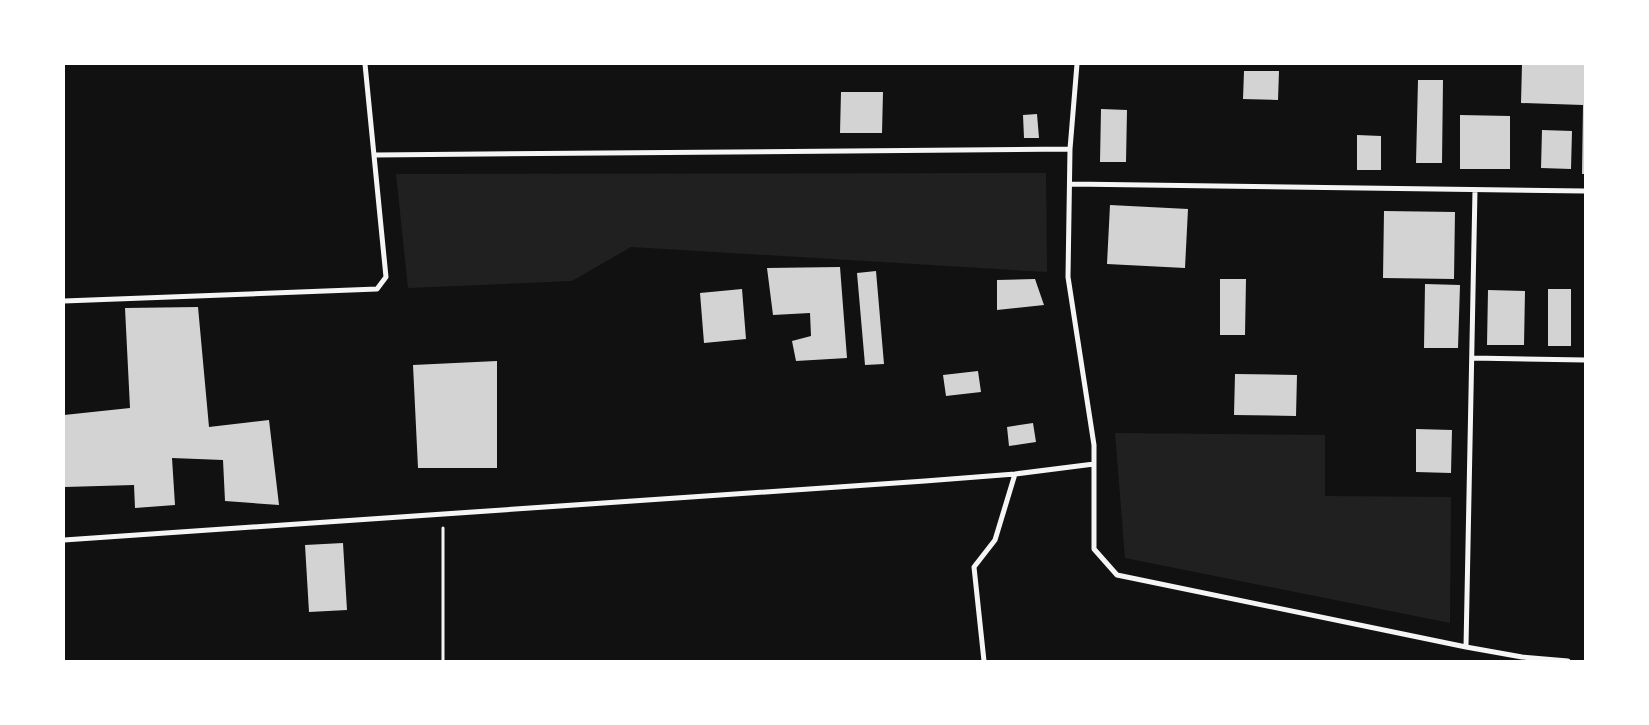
<svg xmlns="http://www.w3.org/2000/svg" width="1649" height="725" viewBox="0 0 1649 725" font-family="Arial,sans-serif">
	<style>
		.green { fill: #202020 }
		.building { fill: #d3d3d3 }
		.lines { fill: none; stroke-linecap: round; stroke-linejoin: round }
		.path { stroke: #f5f5f5; stroke-width: 3 }
		.minor { stroke: #f5f5f5; stroke-width: 5 }
	</style>
	<rect width="100%" height="100%" fill="#111"/>
	<path class="green" d="M1046 173 1047 272 631 247 572 281 408 288 396 174Z
		M1115 433 1325 435V496L1451 497 1450 623 1125 558Z"/>
	<path class="building" d="M1522 64 1585 65V174H1582L1583 105 1521 103Z
		M1244 71H1279L1278 100 1243 99Z
		M1418 80H1443L1442 163H1416Z
		M841 92H883L882 133H840Z
		M1101 109 1127 110 1126 162H1100Z
		M1037 114 1039 138H1024L1023 115Z
		M1460 115 1510 116V169H1460Z
		M1542 130 1572 131 1571 169 1541 168Z
		M1357 135 1381 136V170H1357Z
		M1110 205 1188 209 1185 268 1107 264Z
		M1384 211 1455 212 1454 279 1383 278Z
		M840 267 847 358 796 361 792 341 811 336 810 313 773 315 767 268Z
		M876 271 884 364 865 365 857 273Z
		M1035 279 1044 305 997 310V280Z
		M1220 279H1246L1245 335H1220Z
		M1425 284 1460 285 1458 348H1424Z
		M742 289 746 339 704 343 700 293Z
		M1548 289H1571V346H1548Z
		M1488 290 1525 291 1524 345H1487Z
		M198 307 209 427 269 420 279 505 225 501 223 460 172 458 175 505 135 508 134 485 65 487 64 415 130 408 125 308Z
		M497 361V468H418L413 365Z
		M978 371 981 392 946 396 943 375Z
		M1235 374 1297 375 1296 416 1234 415Z
		M1033 423 1036 442 1009 446 1007 427Z
		M1416 429 1452 430 1451 473 1416 472Z
		M343 543 347 610 309 612 305 545Z"/>
	<g class="lines">
		<path class="path" d="M443 661V528"/>
		<path class="minor" d="M1077 64 1070 149 1068 277 1094 445V549L1117 575 1466 647 1522 657 1568 661
			M375 155 1070 149
			M1071 184 1585 191
			M64 301 377 289 386 277 365 64
			M1472 358 1585 360
			M64 540 925 481 1015 474 1094 464
			M1466 647 1475 190
			M984 661 974 567 995 540 1015 474"/>
	</g>
	<rect width="1649" height="725" fill="none" stroke="#ffffff" stroke-width="130"/>
</svg>
